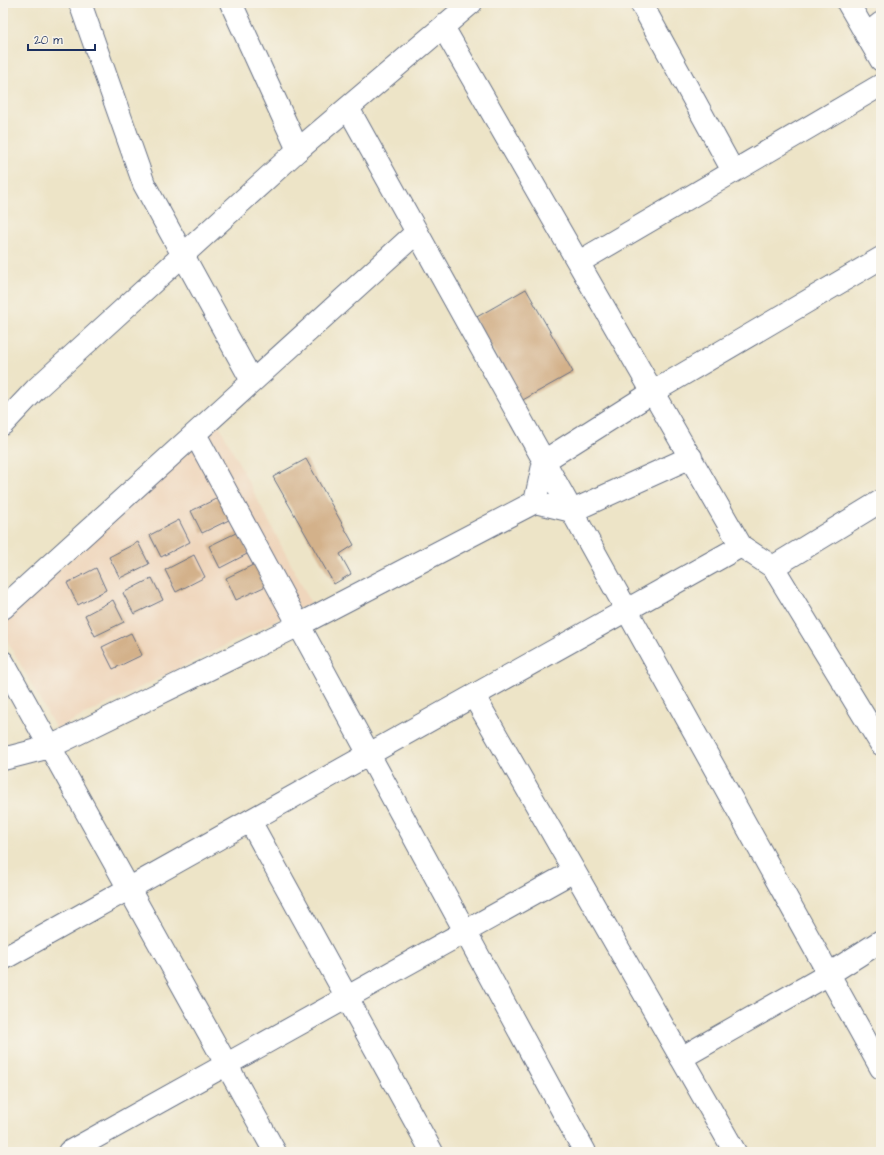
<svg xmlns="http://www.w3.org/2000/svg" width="884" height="1155" viewBox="0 0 884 1155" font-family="'Architects Daughter',sans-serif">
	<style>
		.built { fill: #efd6bc }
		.building { fill: #d3b18a }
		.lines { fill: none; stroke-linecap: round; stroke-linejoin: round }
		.minor-casing { stroke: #646e83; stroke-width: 24 }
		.major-casing { stroke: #646e83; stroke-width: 24 }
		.minor { stroke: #fff; stroke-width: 22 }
		.major { stroke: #fff; stroke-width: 22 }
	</style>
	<rect width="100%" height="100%" fill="#f7f3e8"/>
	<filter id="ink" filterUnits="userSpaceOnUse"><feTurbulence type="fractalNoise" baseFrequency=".025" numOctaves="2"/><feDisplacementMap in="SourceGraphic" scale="8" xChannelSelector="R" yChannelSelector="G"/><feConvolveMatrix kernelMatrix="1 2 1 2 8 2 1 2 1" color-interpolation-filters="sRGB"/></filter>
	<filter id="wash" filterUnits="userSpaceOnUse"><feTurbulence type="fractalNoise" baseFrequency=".012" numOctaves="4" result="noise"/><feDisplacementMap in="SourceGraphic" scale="16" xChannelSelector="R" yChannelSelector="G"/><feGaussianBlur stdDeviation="0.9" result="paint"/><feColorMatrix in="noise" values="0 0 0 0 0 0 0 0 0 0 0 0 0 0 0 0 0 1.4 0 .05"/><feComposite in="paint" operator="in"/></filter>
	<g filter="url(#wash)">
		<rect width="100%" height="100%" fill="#ede4c7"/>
		<path class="built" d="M219 425 311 603 56 729 3 633V621Z"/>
		<g id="blocks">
			<path class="building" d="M526 289 573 372 521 401 475 318Z
				M306 459 354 545 340 554 351 574 334 584 273 477Z
				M220 497 231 519 202 533 191 511Z
				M179 520 190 542 161 557 150 535Z
				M238 532 249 553 220 568 209 546Z
				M138 542 149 564 120 578 109 557Z
				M194 555 205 577 176 592 165 570Z
				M255 564 266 586 236 600 226 578Z
				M96 568 106 590 78 605 67 583Z
				M152 578 163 600 134 614 123 593Z
				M113 600 124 622 95 636 85 615Z
				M131 633 142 655 113 669 102 647Z"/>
		</g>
	</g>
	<g filter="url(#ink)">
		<use href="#blocks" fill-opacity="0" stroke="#646e83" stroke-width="1"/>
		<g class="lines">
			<g class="minor-casing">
				<path id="minor" d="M80 3 144 184 252 381
					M231 3 298 150
					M641 3 733 171
					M848 3 881 60
					M443 27 741 546 773 567 881 744
					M866 35 881 23
					M348 108 881 1068
					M579 262 881 85
					M195 434 585 1152
					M535 502 572 511 691 457
					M773 567 881 501
					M3 608 417 232
					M3 662 275 1152
					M474 696 735 1152
					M3 759 50 747 299 625 535 502 544 461 653 392 881 258
					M250 821 432 1152
					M3 959 741 546
					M681 1058 829 974 881 941
					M69 1152 574 871"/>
			</g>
			<g class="major-casing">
				<path id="major" d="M3 424 36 389 298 150 471 3"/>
			</g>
			<use href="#minor" class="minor"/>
			<use href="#major" class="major"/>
		</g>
	</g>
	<rect width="884" height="1155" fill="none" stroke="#f7f3e8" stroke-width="16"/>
	<path d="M28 44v6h67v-6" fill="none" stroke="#1b2f5e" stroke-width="2"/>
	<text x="34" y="44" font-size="12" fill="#1b2f5e" stroke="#f7f3e8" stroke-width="3" paint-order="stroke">20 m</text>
</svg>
